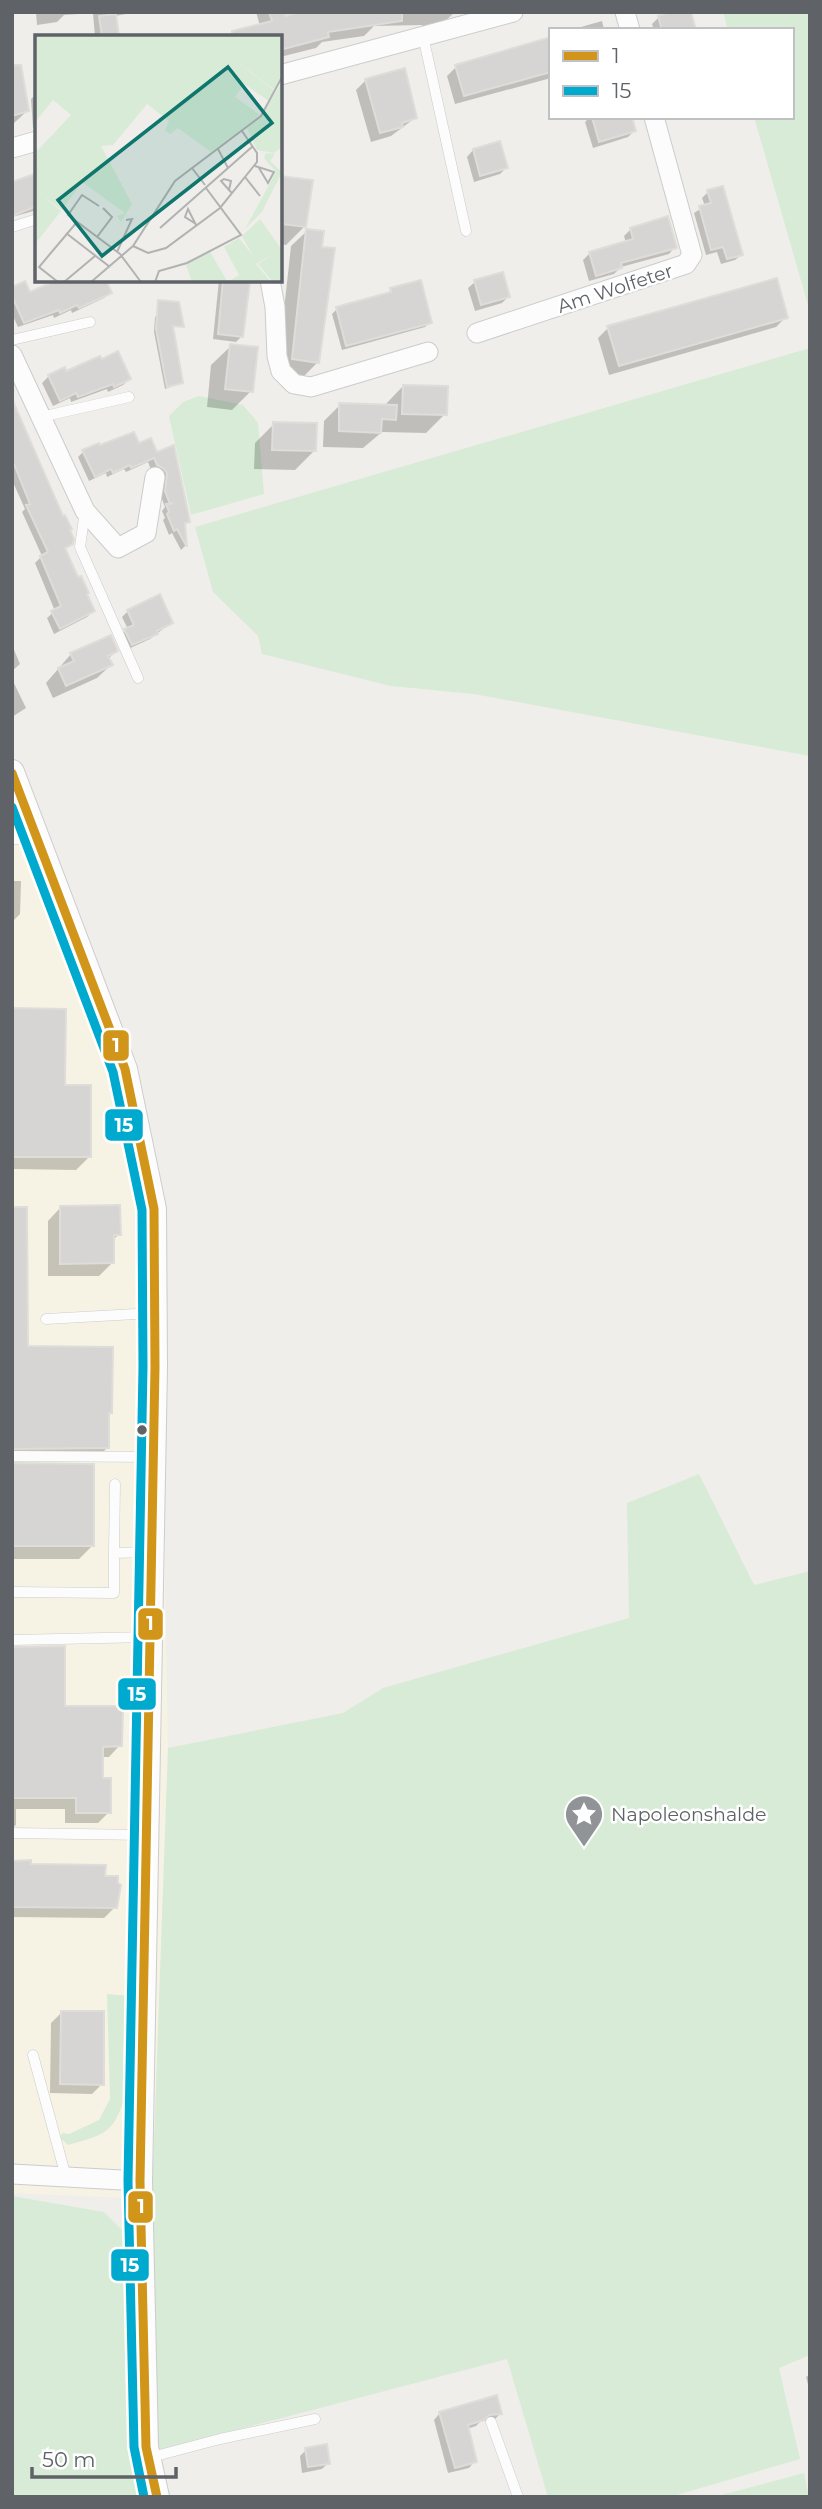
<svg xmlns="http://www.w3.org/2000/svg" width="822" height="2509" viewBox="0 0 822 2509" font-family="Montserrat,sans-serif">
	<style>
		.commercial { fill: #f7f3e4 }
		.green { fill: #d8ebd6 }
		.shadow { fill: #0003 }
		.building { fill: #d6d5d3; stroke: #deddd9; stroke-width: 2 }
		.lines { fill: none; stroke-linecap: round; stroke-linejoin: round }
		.service-casing { stroke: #cbcccc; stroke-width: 11 }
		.minor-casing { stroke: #cbcccc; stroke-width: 21 }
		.tertiary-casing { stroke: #cbcccc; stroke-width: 26 }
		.service { stroke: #fdfcfc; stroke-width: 10 }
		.minor { stroke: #fdfcfc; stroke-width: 19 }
		.tertiary { stroke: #fdfcfc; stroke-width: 24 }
		.bus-1-casing { stroke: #fff; stroke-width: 14 }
		.bus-2-casing { stroke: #fff; stroke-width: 14 }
		.bus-1 { stroke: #d1951a; stroke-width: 9 }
		.bus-2 { stroke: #00a9ce; stroke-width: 9 }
		.bus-dot { fill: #5f6368; stroke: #fff; stroke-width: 2.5 }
		.labels { text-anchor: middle; stroke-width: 5; stroke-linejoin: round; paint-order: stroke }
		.street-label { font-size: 19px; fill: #5f6368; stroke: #fff }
		.poi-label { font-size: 19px; fill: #5f6368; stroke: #fff; text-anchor: start }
		.inset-road { fill: none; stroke: #b1b2b2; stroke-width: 2 }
		.view { fill: #0f766e; fill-opacity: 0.15; stroke: #0f766e; stroke-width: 3.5 }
		.inset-edge { fill: none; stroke: #5f6368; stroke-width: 3.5 }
		.line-badge { stroke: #fff; stroke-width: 2.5 }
		.badge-label { font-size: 19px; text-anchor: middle; font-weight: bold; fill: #fff }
	</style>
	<rect width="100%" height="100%" fill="#efeeea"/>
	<path class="commercial" d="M12 800 137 1061 165 1197V1593L168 1748 152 2199 12 2193Z"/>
	<path class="green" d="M723 12H810V312L754 117H792V30H728Z
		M810 348V756L474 694 391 686 262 654 258 636 213 592 195 527Z
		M199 396 243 405 258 423 264 494 191 515 169 416 183 402Z
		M699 1474 754 1585 810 1571V2355L779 2368 800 2459 670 2497H548L507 2359 156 2451 152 2199 168 1748 343 1713 383 1688 629 1618 627 1503Z
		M107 1994 130 1996 124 2099C113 2135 102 2135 68 2145L60 2138 62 2133 69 2134 99 2120 110 2099Z
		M12 2196 104 2212 121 2229 128 2243 140 2474 148 2497H12Z
		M804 2473 809 2497H714Z"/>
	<path class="shadow" d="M36 12H137L115 16 117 37H95L93 13 64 15 57 22 37 25Z
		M256 12H283L284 18 307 12H455L443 23 422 28V25L374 26 364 36 322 42 316 48 280 57V37L260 26Z
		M659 17 694 30H654L652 24Z
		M602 21 604 30H578L581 27Z
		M551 40V78L455 104 447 76 456 67Z
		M366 80 415 118 391 136 371 142 356 90Z
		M12 86 27 111 12 125Z
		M37 93V128H33L31 99Z
		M280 116 283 117 280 139Z
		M590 117H630L634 131 628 137 593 148 585 122Z
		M473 150 506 168 500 174 474 182 467 157Z
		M37 175V210L12 217V181Z
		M280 187 305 226 286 245 280 244Z
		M708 192 741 255 735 260 721 264 717 252 706 255 694 213 705 206 702 198Z
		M631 229 675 247 669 254 621 267 614 274 589 281 583 260 590 253 626 243 624 236Z
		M307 231 318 362 302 378 277 374 291 246Z
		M69 280H105L110 292 104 298 72 313 71 310 54 318 53 315 18 327 12 314V289L29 294Z
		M219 280H244L241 337 236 342 213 339Z
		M475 282 508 297 502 303 475 311 468 288Z
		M391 290 430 322 425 327 342 350 332 314 337 309 385 296Z
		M158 314 181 383 165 389 154 332 155 317Z
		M786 317 776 327 609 375 598 338 608 328Z
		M231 346 251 391 232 410 207 407 211 365Z
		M65 373 129 379 123 385 108 392 107 389 71 402 70 398 53 406 42 383 49 376Z
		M403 386 445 414 426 433 382 432 363 448 323 447 324 421 340 405 384 406Z
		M12 412 71 543 64 550 93 611 87 617 54 634 47 618 55 611 35 563 42 556 22 512 25 509 12 480Z
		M274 424 314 451 295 470 254 469 255 443Z
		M138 445 156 454 173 448 188 521 184 526 185 546 181 550 172 533 169 535 163 520 165 518 162 511 165 507 148 462 126 472 124 469 107 477 106 473 89 481 78 457 83 452Z
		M128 611 171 623 150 639 126 650 119 636 128 629 122 617Z
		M12 645 20 664 12 671Z
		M116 651 108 659 111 665 97 678 53 698 46 683 71 654Z
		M12 679 26 708 12 717Z
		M12 881H21L20 914 12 922Z
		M12 1010 63 1086 89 1157 76 1170 12 1169Z
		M61 1207 119 1234 112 1241V1263L99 1276H48V1221Z
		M12 1209 26 1348 111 1412 108 1415 107 1448 94 1461H12Z
		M12 1465 92 1546 79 1559H12Z
		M12 1649 63 1708 120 1745 109 1757H101V1780L109 1812 98 1823H65V1809H16V1825L12 1828Z
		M12 1862 104 1877 115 1907 104 1918 12 1917Z
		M61 2013 102 2084 92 2094 50 2093 51 2023Z
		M810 2374V2392L806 2377Z
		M440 2413 500 2414 494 2420 481 2421 476 2426 467 2429 475 2461 469 2468 448 2473 434 2420Z
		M306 2450 328 2463 322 2469 302 2473 300 2456Z"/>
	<path class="building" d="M269 12H285V16L300 12H402V21L328 32 329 37 280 50V37H232V31L272 21Z
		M670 12H691L696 30H662L658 16Z
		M116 14 119 37H102L99 16Z
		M551 37V72L464 96 455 65Z
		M12 65H21L29 111 12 116Z
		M405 68 417 118 402 123 403 127 380 133 365 79Z
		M592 117H632L636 131 599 142Z
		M500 141 508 168 480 176 473 149Z
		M37 173V206L12 216V182Z
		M280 176 313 180 306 227 281 224 283 211 280 210Z
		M723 186 743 255 727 259 723 247 711 250 699 206 711 203 707 190Z
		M668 216 677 248 621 263 622 268 596 276 589 252 633 239 630 228Z
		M306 229 324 231 322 247 335 248 319 363 292 359Z
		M503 272 510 297 481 305 474 280Z
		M777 278 788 318 619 366 607 326Z
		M57 280H106L112 293 79 308 77 305 60 313 59 310 24 323 12 296V287L25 281 30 292Z
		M223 280 250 282 243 337 218 334Z
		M421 280 432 323 346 346 336 307 391 292 390 288Z
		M158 300 179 302 184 327 173 326 183 383 167 387 156 329Z
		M230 344 258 347 253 392 225 389Z
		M118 351 131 379 114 387 113 384 78 397 76 393 60 401 48 375 65 367 66 371 100 356 102 359Z
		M403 385 448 386 447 415 402 414Z
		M12 399 63 516 65 515 72 529 70 530 74 539 73 544 65 548 78 577 81 576 89 593 87 594 95 611 60 629 51 611 61 606 40 556 48 552 26 505 30 504 12 459Z
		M339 403 397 405 396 420 382 419 381 433 339 431Z
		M273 422 317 423 316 451 272 450Z
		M134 432 139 443 151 438 157 452 174 445 190 522 185 523 187 547 177 529 174 531 167 514 169 512 166 504 173 503 170 504 165 491 167 473 163 468 157 465 154 458 131 468 130 465 113 473 111 469 95 477 82 450 99 443 100 445Z
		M160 594 173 623 157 631 158 634 132 645 124 629 134 625 127 610Z
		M111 635 118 651 108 656 113 665 66 686 58 668 74 661 70 653Z
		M12 1008 66 1009 65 1085H91V1157H12Z
		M120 1205 121 1235H114V1263L60 1264V1206Z
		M12 1207H27L28 1346 113 1347 112 1413H109V1448L12 1449Z
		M12 1463 94 1464V1546H12Z
		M65 1646V1706H123L122 1746 103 1747V1778H111V1813H76V1798H12V1647Z
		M31 1860V1864L106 1865 105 1876H118V1883L121 1885 117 1908 12 1907V1861Z
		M61 2011H104V2085L60 2084Z
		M497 2395 502 2414 489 2415 484 2420 468 2425 477 2462 455 2468 439 2412Z
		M327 2444 330 2464 308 2467 305 2448Z"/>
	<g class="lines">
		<g class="service-casing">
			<path id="service" d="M423 36 466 231
				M12 227 37 219
				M12 340 90 322
				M41 417 129 397
				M85 511 80 547 138 678
				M12 839H38
				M46 1319 154 1313
				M12 1456 152 1457
				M114 1553 115 1484
				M12 1592 114 1593V1553L150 1552
				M12 1640 149 1637
				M12 1833 145 1835
				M33 2055 66 2177
				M491 2422 518 2497
				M148 2458 220 2439 315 2419"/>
		</g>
		<g class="minor-casing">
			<path id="minor" d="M625 12 630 30
				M280 75 513 12
				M12 148 37 141
				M270 280 275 307 277 356 281 371 294 384 311 387 428 352
				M477 333 686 264 692 255 654 117
				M12 355 85 511 118 548 146 533 155 477
				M12 2174 140 2181"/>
		</g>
		<g class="tertiary-casing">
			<path id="tertiary" d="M12 772 125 1069 154 1209 155 1367 140 2181 146 2447 157 2497"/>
		</g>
		<use href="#service" class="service"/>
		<use href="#minor" class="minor"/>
		<use href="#tertiary" class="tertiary"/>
		<g class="bus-1-casing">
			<path id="bus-1" d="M12 773 125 1069 154 1209 155 1367 140 2181 146 2447 157 2497"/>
		</g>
		<g class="bus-2-casing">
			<path id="bus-2" d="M12 807 113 1072 142 1210 143 1367 128 2181 134 2447 144 2497"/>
		</g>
		<use href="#bus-1" class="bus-1"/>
		<use href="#bus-2" class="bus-2"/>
	</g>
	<defs>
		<g id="sight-pin" transform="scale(2.0125)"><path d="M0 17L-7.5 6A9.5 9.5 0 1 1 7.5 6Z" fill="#919496" stroke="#fff"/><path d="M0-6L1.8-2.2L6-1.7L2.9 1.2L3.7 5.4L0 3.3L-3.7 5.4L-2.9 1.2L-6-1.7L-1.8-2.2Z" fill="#fff"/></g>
	</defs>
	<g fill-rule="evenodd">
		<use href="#sight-pin" x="584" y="1814"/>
	</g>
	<circle class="bus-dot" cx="142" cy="1430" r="6"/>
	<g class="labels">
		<g class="street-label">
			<text transform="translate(615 288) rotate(-18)" y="7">Am Wolfeter</text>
		</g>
		<g class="poi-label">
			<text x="611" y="1821">Napoleonshalde</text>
		</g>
	</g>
	<g transform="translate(35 35)">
		<rect width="247" height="247" fill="#efeeea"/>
		<path d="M0 0H247V39L240 55 201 26 240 56 234 66 209 49 200 62 225 80 176 117 143 93 135 99 130 95 134 86 112 69 78 110 66 111 97 169 86 187 82 181 90 178 47 147 27 175 8 161 26 176 0 209V113L3 115 36 80 18 65 0 87ZM247 47V112L239 118 222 115 212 93 227 80ZM231 118 240 119 235 126 247 137 227 177 210 194 241 137 229 123ZM225 184 247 215V247H238L223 229 241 218 221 229 236 247H193L204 240 189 212 204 203 218 221 207 201ZM174 215 192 246 191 247H157L151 230Z" fill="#d8ebd6"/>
		<path class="inset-road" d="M183 114 193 133M220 131 239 137 233 148 224 133M157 133 170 150M210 142 225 161M194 155 196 146 189 144 186 146 194 155 197 158M64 171 47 160 33 180 85 219 106 247M161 189 150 182 153 174 161 190M125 193 218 111M31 198 75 232M62 202 77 182 68 173M98 211 113 218 131 213 185 173 222 127V118L207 96M82 217 97 184 91 185M23 247 4 232 42 187M29 247 60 221M56 247 98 211 140 146 226 81 247 42M120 247 124 236 152 228 206 200 171 153"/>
		<path class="view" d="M193 32 237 88 67 221 23 165Z"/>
		<rect width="247" height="247" class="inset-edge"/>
	</g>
	<g class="line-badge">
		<rect x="102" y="1029" width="28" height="33" rx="7" fill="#d1951a"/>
		<rect x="104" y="1108" width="40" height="34" rx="7" fill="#00a9ce"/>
		<rect x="137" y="1607" width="27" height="34" rx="7" fill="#d1951a"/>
		<rect x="117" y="1677" width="40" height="34" rx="7" fill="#00a9ce"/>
		<rect x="127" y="2190" width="27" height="34" rx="7" fill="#d1951a"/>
		<rect x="110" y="2248" width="40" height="34" rx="7" fill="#00a9ce"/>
	</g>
	<g class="badge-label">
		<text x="116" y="1052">1</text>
		<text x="124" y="1132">15</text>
		<text x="150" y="1630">1</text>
		<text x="137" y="1701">15</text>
		<text x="141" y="2213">1</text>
		<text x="130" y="2272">15</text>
	</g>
	<rect width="822" height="2509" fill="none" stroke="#5f6368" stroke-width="28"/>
	<rect x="549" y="28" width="245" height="91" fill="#ffffff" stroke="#bfc1c3" stroke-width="2"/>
	<rect x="563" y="51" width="35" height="10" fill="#d1951a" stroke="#bfc1c3" stroke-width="2"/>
	<text x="612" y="63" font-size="21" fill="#5f6368">1</text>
	<rect x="563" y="86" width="35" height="10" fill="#00a9ce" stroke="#bfc1c3" stroke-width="2"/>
	<text x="612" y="98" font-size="21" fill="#5f6368">15</text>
	<path d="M32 2467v10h144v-10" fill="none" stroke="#5f6368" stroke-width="3.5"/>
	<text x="42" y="2467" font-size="21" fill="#5f6368" stroke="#ffffff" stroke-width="5" paint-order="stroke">50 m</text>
</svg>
